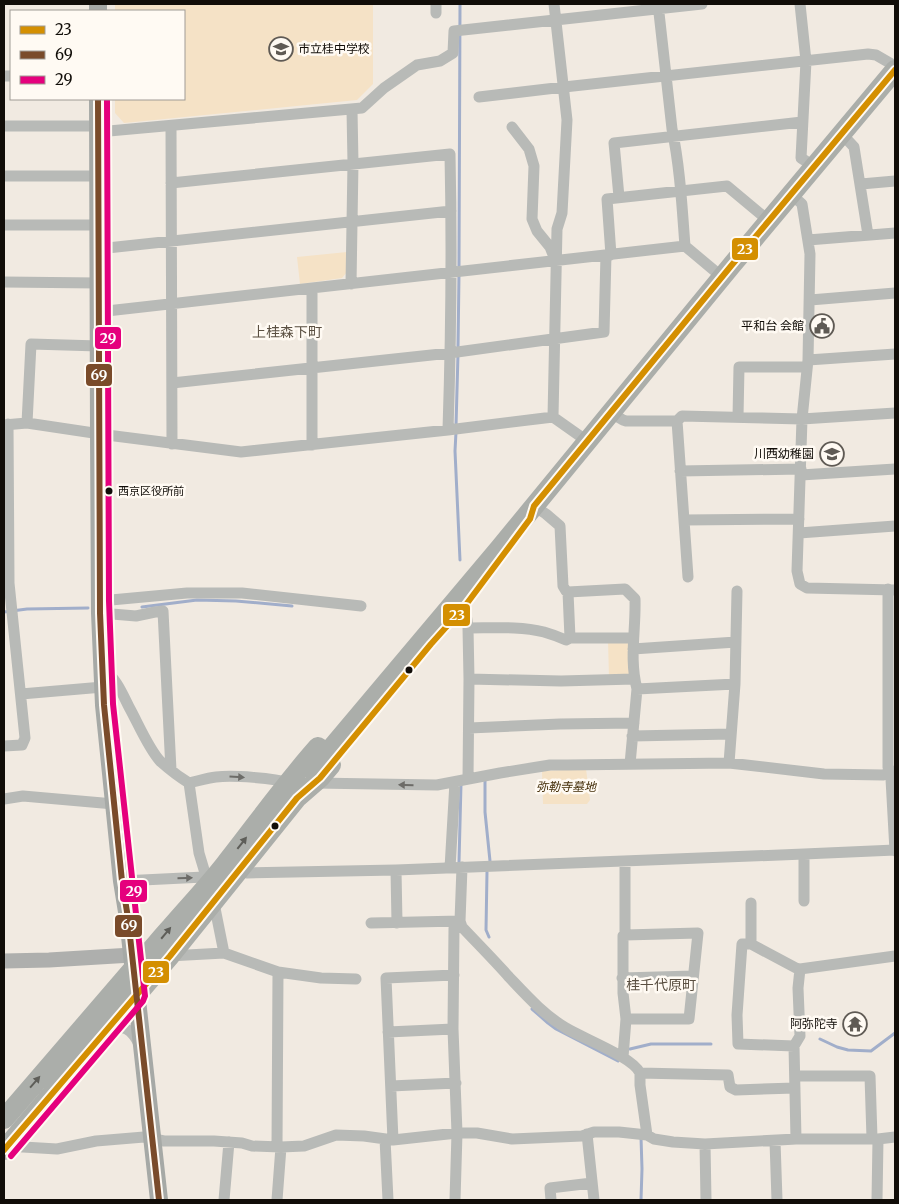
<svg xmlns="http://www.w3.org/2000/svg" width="899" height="1204" viewBox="0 0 899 1204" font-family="Merriweather,'Noto Sans JP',serif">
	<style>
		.green { fill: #f5e2c6 }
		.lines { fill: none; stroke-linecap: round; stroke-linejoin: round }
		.stream { stroke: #a1aeca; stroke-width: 3 }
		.street { stroke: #b8bab7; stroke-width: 11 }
		.secondary { stroke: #aeafad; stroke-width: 15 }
		.primary { stroke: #a6a9a6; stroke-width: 18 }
		.highway { stroke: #abaeaa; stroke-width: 20 }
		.bus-1-casing { stroke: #fffaf3; stroke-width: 10 }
		.bus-2-casing { stroke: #fffaf3; stroke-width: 10 }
		.bus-3-casing { stroke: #fffaf3; stroke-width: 10 }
		.bus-1 { stroke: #d48f01; stroke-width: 6 }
		.bus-2 { stroke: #7a4b2a; stroke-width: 6 }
		.bus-3 { stroke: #e5007d; stroke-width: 6 }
		.oneway { fill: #6d6c68 }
		.oneway2 { fill: #5e5e59 }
		.bus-dot { fill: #110d08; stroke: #fffaf3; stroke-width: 2 }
		.labels { text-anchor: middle; stroke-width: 5; stroke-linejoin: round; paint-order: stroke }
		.bus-label { font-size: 11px; fill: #110d08; stroke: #fffaf3; text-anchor: start }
		.poi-label { font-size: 12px; fill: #110d08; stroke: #fffaf3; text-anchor: end }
		.park-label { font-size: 12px; font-style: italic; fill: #442e09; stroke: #fffaf3 }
		.neighbourhood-label { font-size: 14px; fill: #5a4f41; stroke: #fffaf3 }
		.line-badge { stroke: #fffaf3; stroke-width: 2 }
		.badge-label { font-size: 14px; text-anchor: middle; font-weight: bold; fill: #fff }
	</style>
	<rect width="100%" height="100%" fill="#f1eae1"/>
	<path class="green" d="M115 4H373V84L357 100 124 123 115 113V99H184V11H115Z
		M347 252V272L342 278 300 284 297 257Z
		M608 641H626L629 644 631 673 628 676 609 677Z
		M586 769 590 800 587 804H543L542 771Z"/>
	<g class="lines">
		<path class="stream" d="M459 268 460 4
			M458 348 459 274
			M456 426 458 354
			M456 432 455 451 460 560
			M142 607 197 600 236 601 292 606
			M4 612 27 609 88 608
			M485 779V812L490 861
			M459 862 461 784
			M487 872 486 930 489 937
			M532 1009 548 1023 556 1029 618 1061
			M820 1039 837 1047 848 1050 871 1051 895 1033
			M630 1049 651 1044H711
			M641 1200 642 1169 641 1137"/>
		<path class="street" d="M436 4V13
			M658 4 672 129C680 167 682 207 685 246
			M800 4 806 61 801 158 815 167
			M4 76H11
			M479 97 564 87 868 54 876 55 895 66
			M4 126H98
			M171 126 172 444
			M512 127 529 149 534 166 532 219 537 231 550 247 554 257
			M98 132 362 108 384 88 417 65 440 61 453 53 454 31 702 4
			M841 133 854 147 868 235
			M4 176H98
			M171 183 450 154C452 246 451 338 448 430
			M861 184 895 181
			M792 195 802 204 810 254 808 360 802 419 797 571 800 584 807 588 895 590
			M619 197 614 143 802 122
			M4 225H98
			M808 240 895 233
			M98 249 451 211
			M611 255 607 199 727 186 769 221
			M4 282 98 283
			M351 284 353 163 352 110
			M810 300 895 293
			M98 312 685 246 722 277
			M808 360 895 354
			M172 383 450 353 604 332 606 255
			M611 413 623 420 626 421H677L682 416 802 419 895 413
			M553 417 557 229 562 213 567 120 554 4
			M738 417 739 367H807
			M677 421 688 577
			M27 423 31 344 99 346
			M4 425 27 423 107 435 241 452 448 430 553 417 587 441
			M312 445V288
			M680 471 801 469
			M801 475 895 469
			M534 506 546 514 560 526 563 586 566 591 568 592
			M684 520 799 519
			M799 533 895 526
			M888 589V767L891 779 895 851
			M100 601 187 593H242L361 606
			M465 606 468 628 469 679 468 779
			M100 613 136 616 155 612 163 611 171 770
			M468 628C493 628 520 626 544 632 551 634 559 637 566 640L570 638H633
			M570 638 568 592 625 589 635 599C636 630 629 659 637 689L630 764
			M633 649 736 642
			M103 669C116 678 122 693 129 707 138 723 149 750 161 762 170 770 179 777 189 783 198 781 207 778 216 777 233 775 274 778 290 783
			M469 679 561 681 634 679
			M637 689 735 684
			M21 694 103 687
			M469 728 560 724 634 723
			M632 736 731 734
			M4 746 22 745 25 738 9 583 8 424
			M729 763 735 684 737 591
			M189 783 199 853 205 873 211 881
			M315 783 437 785 500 773 550 765H567L729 763 824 774 883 775 895 771
			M4 799 23 796 114 804
			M804 854V901
			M462 867 460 921 462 927C478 944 494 960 509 977 527 996 544 1015 566 1028 582 1038 633 1057 640 1073L728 1075 730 1087 736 1090 795 1088
			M450 868 455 782
			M235 870 247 873 396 870 804 854 895 850
			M396 870 397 923
			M122 881 204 877 211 881
			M214 903 224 953
			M371 923 460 921
			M625 935 698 933 689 1019H626
			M751 944V903
			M169 956 224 953 278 972 321 978 356 979
			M622 978 693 976
			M108 1028C124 1024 132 1030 139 1044
			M388 1032 453 1029
			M794 1046 738 1044 737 1015 742 944H751L796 968 800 969 895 956
			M623 1057 626 1019 623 993V936L625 935V861
			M640 1073V1085L647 1135
			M795 1076H870L872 1138
			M391 1086 456 1083
			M587 1134 594 1200
			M385 1139 388 1200
			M796 1139 794 1046 800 1036 798 988 800 969
			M393 1140 386 978 454 975
			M775 1141 777 1200
			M9 1144 23 1147 57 1149 96 1141 144 1137 164 1141H214L242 1143 252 1146 281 1147 304 1146 336 1135 364 1136 393 1140 457 1133H477L512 1139 582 1136 594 1132H619L647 1135 654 1139 673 1142 705 1144 796 1139H878L895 1137
			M705 1144 706 1200
			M277 1147 278 972
			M224 1200 229 1142
			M277 1200 281 1147
			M455 1200 457 1133 453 1029 454 928 460 921
			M551 1200 550 1188 592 1183
			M877 1200 878 1139"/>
		<path class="secondary" d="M4 961 49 960 132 955"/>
		<path class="primary" d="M98 4V11
			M98 99 99 434 100 613 104 705 122 881 128 918 159 1200"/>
		<path class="highway" d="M313 770 499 549 731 266 895 70
			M4 1119 133 969C147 956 158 941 171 927 189 906 209 885 226 863 256 825 285 784 318 747
			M4 1150 170 956 297 798 320 778 331 765"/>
		<g class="bus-1-casing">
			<path id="bus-1" d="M4 1150 170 956 297 798 320 778 431 644 465 606 530 519 534 506 731 266 895 70"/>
		</g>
		<g class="bus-2-casing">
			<path id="bus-2" d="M98 99 100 613 104 705 122 881 128 918 159 1200"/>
		</g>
		<g class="bus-3-casing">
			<path id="bus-3" d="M11 1156 143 1001 145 996 113 704 109 601 107 99"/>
		</g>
		<use href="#bus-1" class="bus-1"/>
		<use href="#bus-2" class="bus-2"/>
		<use href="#bus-3" class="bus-3"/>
	</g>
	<defs><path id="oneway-solid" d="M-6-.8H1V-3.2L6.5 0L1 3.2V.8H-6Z" transform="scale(1.25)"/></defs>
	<g class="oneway">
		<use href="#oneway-solid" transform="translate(237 777) rotate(3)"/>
		<use href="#oneway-solid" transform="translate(406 785) rotate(-179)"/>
		<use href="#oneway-solid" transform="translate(185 878) rotate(-2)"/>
	</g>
	<g class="oneway2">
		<use href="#oneway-solid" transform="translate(242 843) rotate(-52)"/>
		<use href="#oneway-solid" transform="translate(166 933) rotate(-50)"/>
		<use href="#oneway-solid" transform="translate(35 1082) rotate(-49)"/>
	</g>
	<defs>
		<g id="school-ring" transform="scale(1.25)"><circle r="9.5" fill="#fffaf3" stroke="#5f5a54" stroke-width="1.5"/><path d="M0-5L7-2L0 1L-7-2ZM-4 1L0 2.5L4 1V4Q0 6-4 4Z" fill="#5f5a54"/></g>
		<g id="civic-ring" transform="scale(1.25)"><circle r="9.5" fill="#fffaf3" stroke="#5f5a54" stroke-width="1.5"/><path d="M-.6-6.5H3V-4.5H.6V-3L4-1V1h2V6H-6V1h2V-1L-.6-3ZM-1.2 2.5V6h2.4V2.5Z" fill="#5f5a54"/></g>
		<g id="temple-ring" transform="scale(1.25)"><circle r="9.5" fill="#fffaf3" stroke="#5f5a54" stroke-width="1.5"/><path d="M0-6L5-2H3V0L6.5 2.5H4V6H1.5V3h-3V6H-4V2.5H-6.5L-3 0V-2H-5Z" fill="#5f5a54"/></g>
	</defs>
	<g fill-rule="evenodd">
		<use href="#school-ring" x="281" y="49"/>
		<use href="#civic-ring" x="822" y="326"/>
		<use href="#school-ring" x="832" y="454"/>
		<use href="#temple-ring" x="855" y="1024"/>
	</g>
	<g class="bus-dot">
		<circle cx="109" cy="491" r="4.5"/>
		<circle cx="409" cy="670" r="4.5"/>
		<circle cx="275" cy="826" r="4.5"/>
	</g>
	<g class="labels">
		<g class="bus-label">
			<text x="118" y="495">西京区役所前</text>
		</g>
		<g class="poi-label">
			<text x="298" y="53" text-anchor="start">市立桂中学校</text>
			<text x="804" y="330">平和台 会館</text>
			<text x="814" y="458">川西幼稚園</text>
			<text x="838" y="1028">阿弥陀寺</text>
		</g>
		<g class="park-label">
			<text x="566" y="791">弥勒寺墓地</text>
		</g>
		<g class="neighbourhood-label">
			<text x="287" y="337">上桂森下町</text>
			<text x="661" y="990">桂千代原町</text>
		</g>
	</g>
	<g class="line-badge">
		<rect x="731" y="237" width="28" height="24" rx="5" fill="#d48f01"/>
		<rect x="94" y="326" width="28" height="24" rx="5" fill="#e5007d"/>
		<rect x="85" y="363" width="28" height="24" rx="5" fill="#7a4b2a"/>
		<rect x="442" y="603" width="29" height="24" rx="5" fill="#d48f01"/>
		<rect x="119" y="879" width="29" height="24" rx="5" fill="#e5007d"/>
		<rect x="114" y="914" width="29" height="24" rx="5" fill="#7a4b2a"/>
		<rect x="142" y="960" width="28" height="24" rx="5" fill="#d48f01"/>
	</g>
	<g class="badge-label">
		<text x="745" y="254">23</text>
		<text x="108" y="343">29</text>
		<text x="99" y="380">69</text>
		<text x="457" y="620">23</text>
		<text x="134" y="896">29</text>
		<text x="129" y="930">69</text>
		<text x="156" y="977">23</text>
	</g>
	<rect width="899" height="1204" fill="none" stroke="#110d08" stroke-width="10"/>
	<rect x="10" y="10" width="175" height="90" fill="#fffaf3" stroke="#a09b95"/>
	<rect x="20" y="26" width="25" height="8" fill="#d48f01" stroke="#a09b95"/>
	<text x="55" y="35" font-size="15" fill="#110d08">23</text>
	<rect x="20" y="51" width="25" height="8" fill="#7a4b2a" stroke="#a09b95"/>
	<text x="55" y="60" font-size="15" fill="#110d08">69</text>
	<rect x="20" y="76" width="25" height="8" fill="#e5007d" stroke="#a09b95"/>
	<text x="55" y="85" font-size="15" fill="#110d08">29</text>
</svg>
